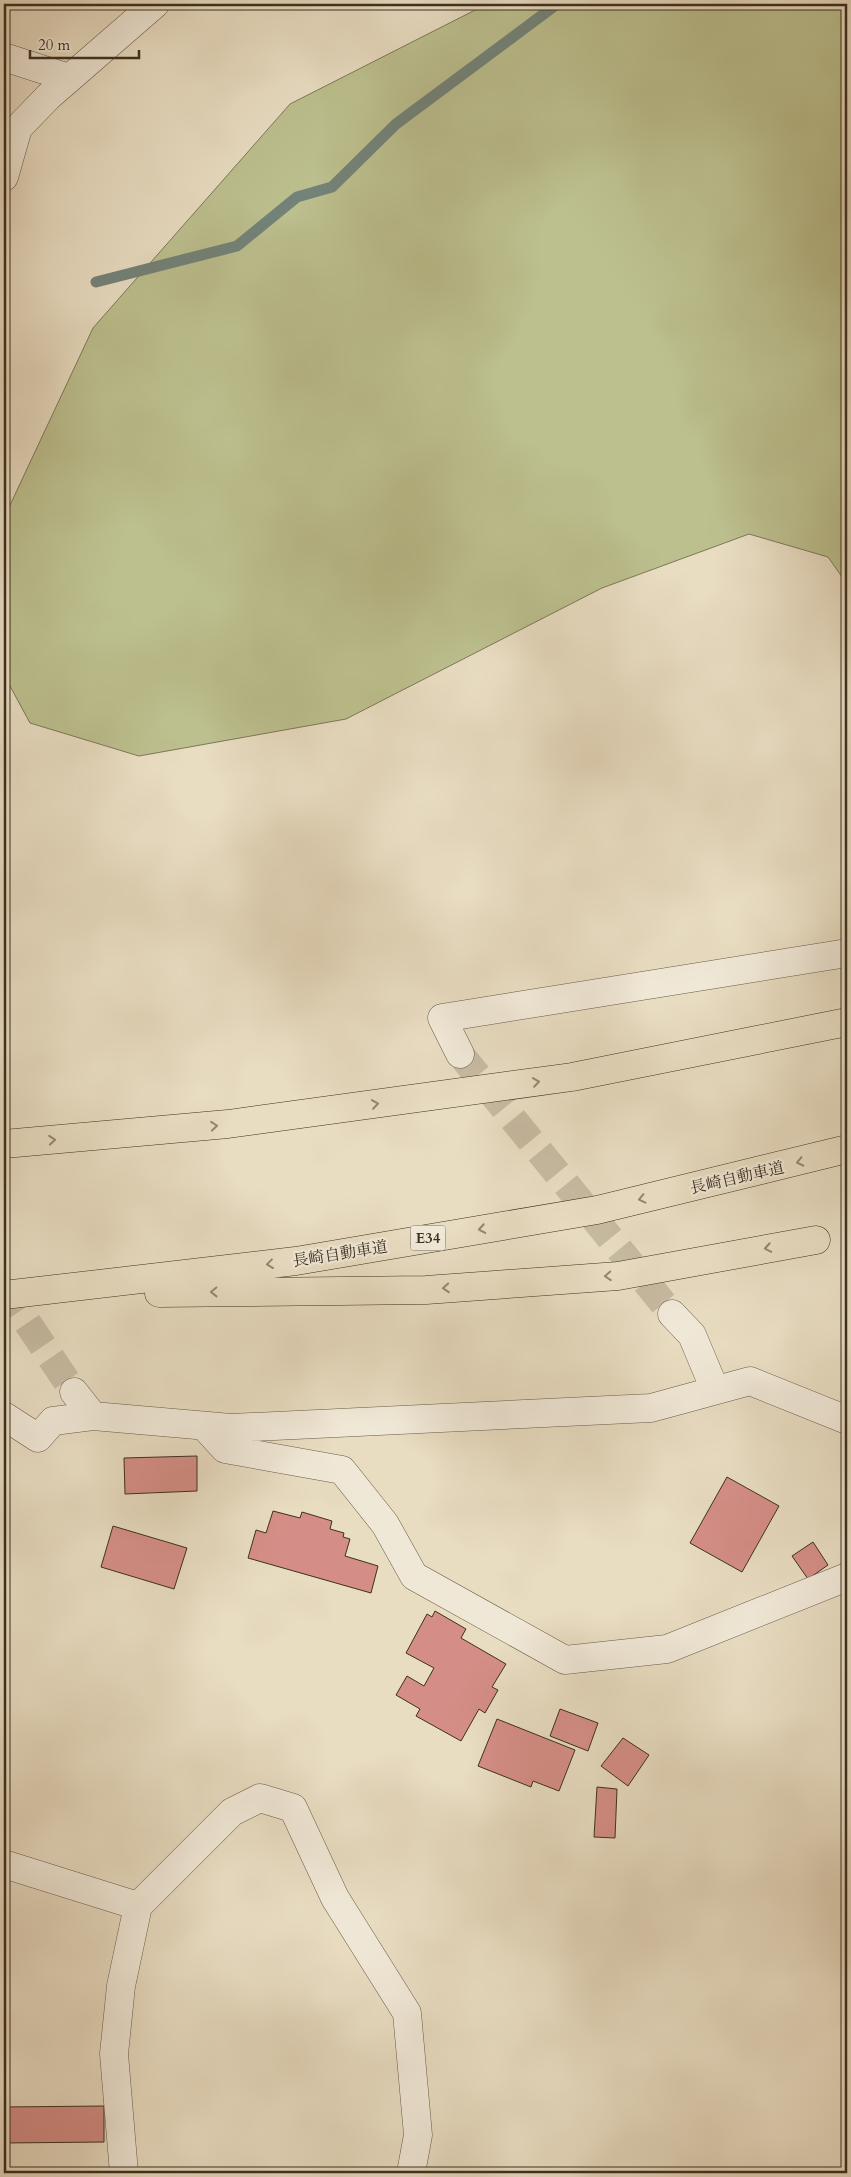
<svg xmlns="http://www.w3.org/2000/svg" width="851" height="2177" viewBox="0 0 851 2177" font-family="Cardo,'Noto Serif JP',serif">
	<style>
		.green { fill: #bcbf8e; stroke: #7c7857 }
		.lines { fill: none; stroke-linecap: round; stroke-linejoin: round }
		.stream { stroke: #738379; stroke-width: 11 }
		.building { fill: #d58e87; stroke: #3c3020 }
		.minor-tunnel { stroke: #c6baa1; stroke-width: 28; stroke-dasharray: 28 14; stroke-linecap: butt }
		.minor-casing { stroke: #675b48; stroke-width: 29 }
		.highway-casing { stroke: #3c3020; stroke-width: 29 }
		.minor { stroke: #f0e8d7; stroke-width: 28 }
		.highway { stroke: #e8dcc1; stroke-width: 28 }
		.oneway { stroke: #928670 }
		.labels { text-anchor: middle; stroke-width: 4.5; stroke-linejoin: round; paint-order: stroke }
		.shield { fill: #f0e8d7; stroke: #726757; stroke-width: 1 }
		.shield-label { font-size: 15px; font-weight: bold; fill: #3c3020 }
		.street-label { font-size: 16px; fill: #3c3020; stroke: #f0e8d7 }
	</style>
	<rect width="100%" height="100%" fill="#e8dcc1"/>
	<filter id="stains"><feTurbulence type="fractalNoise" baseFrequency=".004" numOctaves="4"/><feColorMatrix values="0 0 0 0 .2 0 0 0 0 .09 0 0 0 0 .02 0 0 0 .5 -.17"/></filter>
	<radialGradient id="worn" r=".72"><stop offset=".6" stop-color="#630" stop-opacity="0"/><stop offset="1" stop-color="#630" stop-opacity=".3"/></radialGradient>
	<path class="green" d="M487 4H847V584L828 557 749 534 602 588 346 719 139 756 30 723 4 675V518L93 328 290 104Z"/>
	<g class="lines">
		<path class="stream" d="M96 282 237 246 297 197 332 187 396 124 557 4"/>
	</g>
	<path class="building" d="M197 1456V1491L125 1494 124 1458Z
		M727 1477 779 1506 742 1572 690 1543Z
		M273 1511 300 1518 302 1512 332 1521 330 1529 344 1533 343 1537 350 1539 345 1556 378 1566 371 1593 248 1558 256 1530 266 1533Z
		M113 1526 187 1548 174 1589 101 1567Z
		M813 1542 828 1565 808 1579 792 1556Z
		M435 1611 466 1629 461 1638 506 1664 492 1687 498 1690 485 1713 479 1709 461 1741 416 1716 420 1709 396 1695 407 1676 424 1686 434 1668 406 1653 427 1614 432 1617Z
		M560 1709 598 1723 588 1751 550 1736Z
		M497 1719 575 1750 559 1791 533 1781 531 1787 478 1766Z
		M623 1738 649 1755 628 1786 601 1766Z
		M597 1787 617 1789 615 1838 594 1837Z
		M104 2106V2142L4 2143V2107Z"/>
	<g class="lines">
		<path class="minor-tunnel" d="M460 1054 672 1314
			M4 1288 74 1392"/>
		<g class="minor-casing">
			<path id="minor" d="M4 57 69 78
				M4 177 18 128 49 96 155 4
				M460 1054 442 1018 847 953
				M672 1314 692 1335 715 1390
				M74 1392 93 1416
				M4 1416 38 1438 53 1421 93 1416 231 1428 651 1408 750 1381 847 1420
				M204 1426 225 1449 342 1470 385 1524 414 1576 565 1660 667 1649 847 1577
				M4 1864 138 1906
				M124 2173 114 2054 121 1986 138 1906 232 1812 260 1798 293 1808 335 1898 407 2013 418 2135 411 2173"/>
		</g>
		<g class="highway-casing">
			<path id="highway" d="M4 1144 228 1124 572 1077 847 1022
				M159 1293 426 1290 618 1276 816 1240
				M4 1295 296 1261 597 1210 847 1149"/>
		</g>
		<use href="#minor" class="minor"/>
		<use href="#highway" class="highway"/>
	</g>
	<defs><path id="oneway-chevron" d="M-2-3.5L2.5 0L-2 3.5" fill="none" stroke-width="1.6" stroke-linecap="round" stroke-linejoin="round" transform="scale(1.25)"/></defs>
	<g class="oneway">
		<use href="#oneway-chevron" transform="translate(536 1082) rotate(-8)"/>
		<use href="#oneway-chevron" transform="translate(375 1104) rotate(-8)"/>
		<use href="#oneway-chevron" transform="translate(214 1126) rotate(-5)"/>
		<use href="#oneway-chevron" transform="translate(52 1140) rotate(-5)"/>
		<use href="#oneway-chevron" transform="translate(800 1162) rotate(167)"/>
		<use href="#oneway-chevron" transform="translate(642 1199) rotate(167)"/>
		<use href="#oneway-chevron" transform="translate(482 1229) rotate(170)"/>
		<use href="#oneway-chevron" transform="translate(768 1248) rotate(170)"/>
		<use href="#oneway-chevron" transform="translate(270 1264) rotate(173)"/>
		<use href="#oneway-chevron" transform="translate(608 1276) rotate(176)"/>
		<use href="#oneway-chevron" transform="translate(446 1288) rotate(176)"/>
		<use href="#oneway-chevron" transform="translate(214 1292) rotate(179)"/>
	</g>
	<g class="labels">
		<rect class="shield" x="410.5" y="1225.5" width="35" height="25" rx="4"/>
		<g class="shield-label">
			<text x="428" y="1243">E34</text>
		</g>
		<g class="street-label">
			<text transform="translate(737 1177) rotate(-13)" y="6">長崎自動車道</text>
			<text transform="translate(340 1253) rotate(-9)" y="6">長崎自動車道</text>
		</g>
	</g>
	<rect width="851" height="2177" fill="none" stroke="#e8dcc1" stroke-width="20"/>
	<rect x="5" y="5" width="841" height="2167" fill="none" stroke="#3c3020" stroke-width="2.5"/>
	<rect x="10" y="10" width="831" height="2157" fill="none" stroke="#3c3020"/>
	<path d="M30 50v8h109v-8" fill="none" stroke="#3c3020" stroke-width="2.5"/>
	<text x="38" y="50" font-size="15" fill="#3c3020" stroke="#f0e8d7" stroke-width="4" paint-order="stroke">20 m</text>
	<rect width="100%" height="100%" filter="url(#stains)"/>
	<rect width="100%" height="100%" fill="url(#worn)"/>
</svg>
